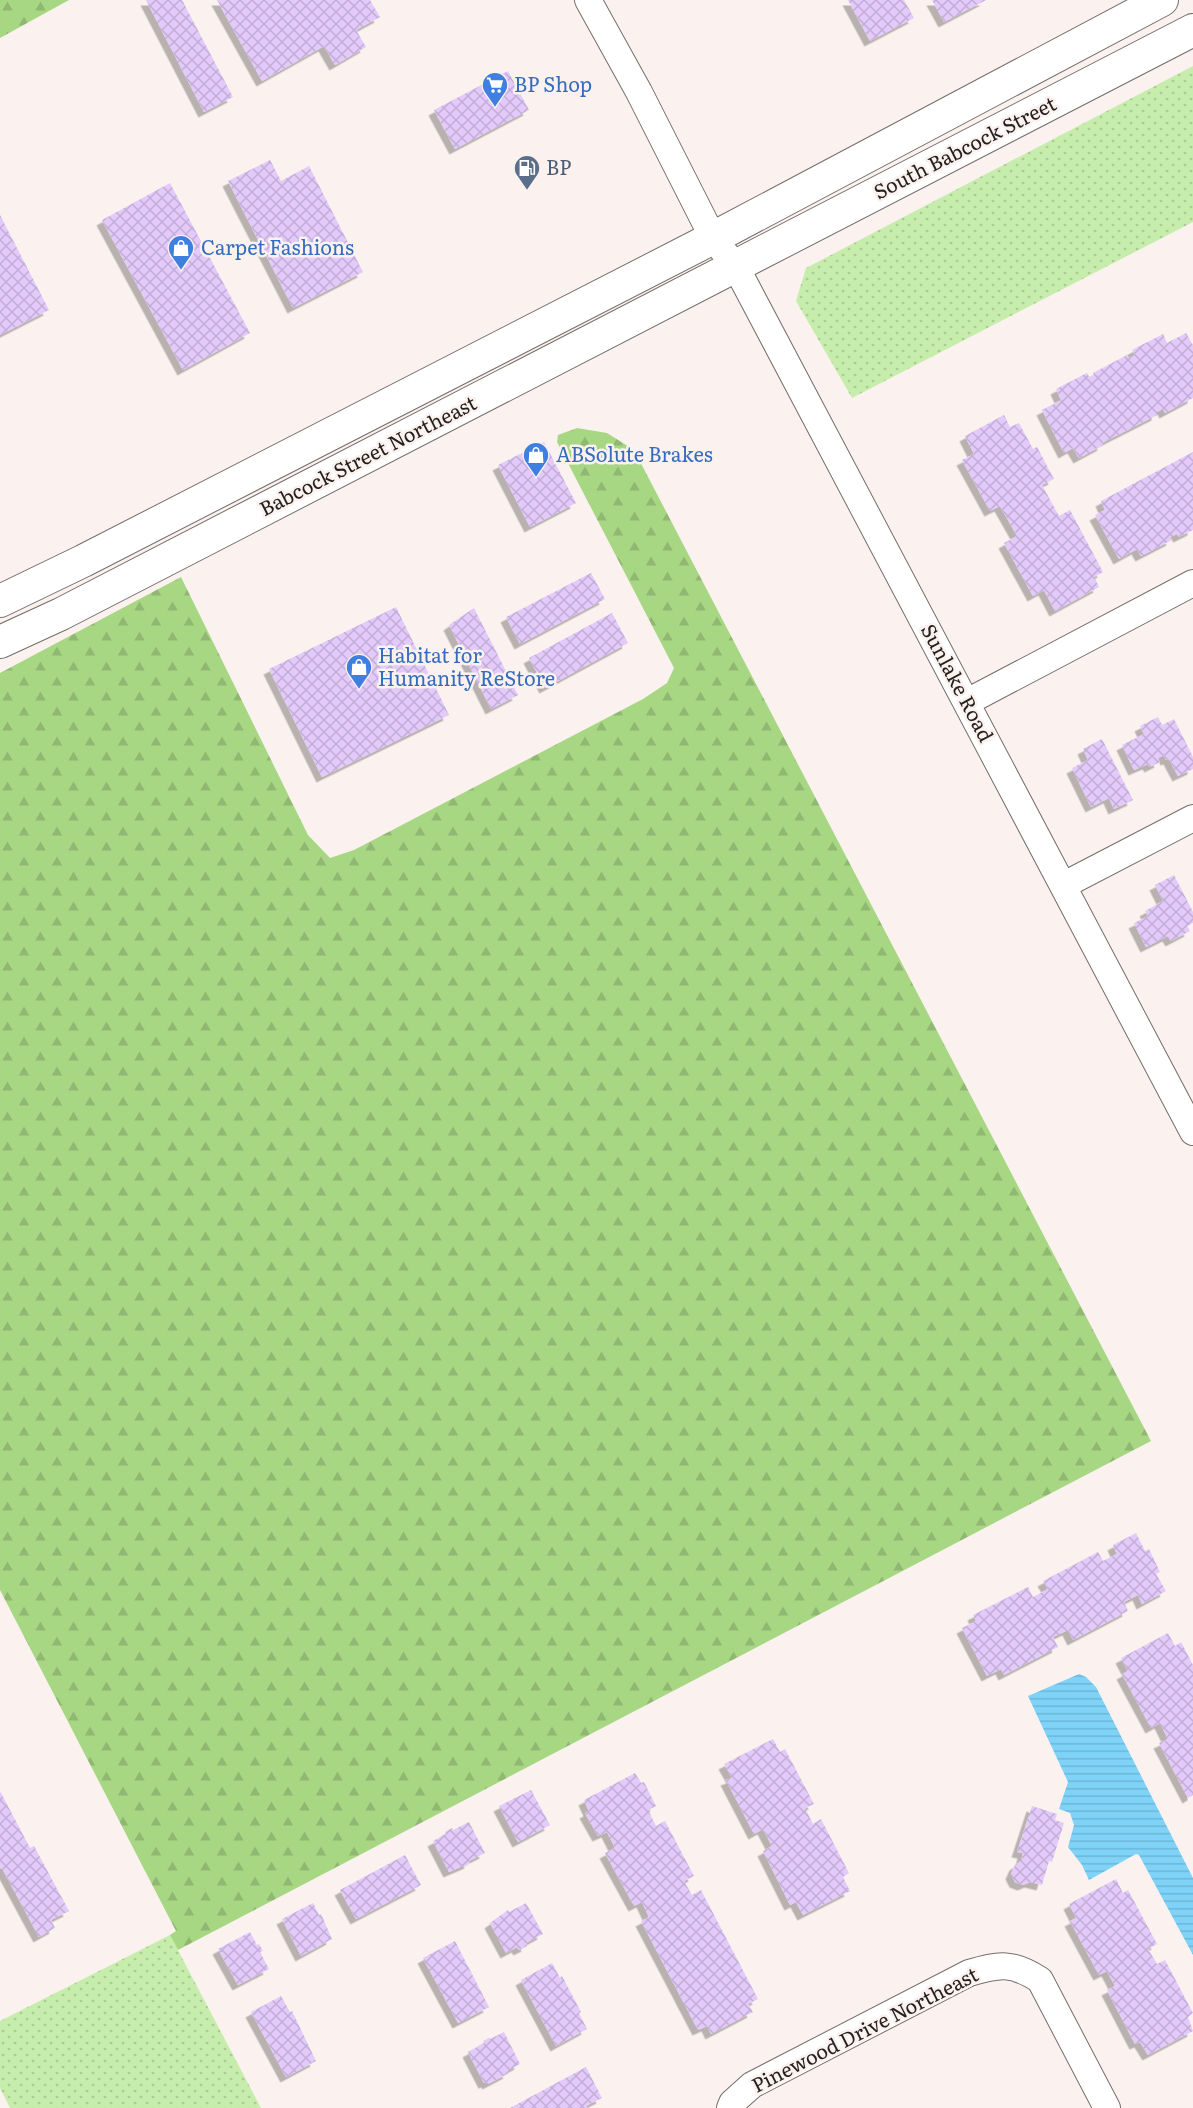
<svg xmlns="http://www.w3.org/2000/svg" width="1193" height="2108" viewBox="0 0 1193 2108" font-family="Literata,serif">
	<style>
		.grass { fill: url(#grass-dots) }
		.forest { fill: url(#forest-firs) }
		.water { fill: url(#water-rules) }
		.building { fill: url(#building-cross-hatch); filter: url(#shadow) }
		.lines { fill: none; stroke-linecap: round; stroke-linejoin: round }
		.minor-casing { stroke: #756e6a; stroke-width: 28 }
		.major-casing { stroke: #756e6a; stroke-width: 34 }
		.minor { stroke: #fff; stroke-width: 26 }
		.major { stroke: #fff; stroke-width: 32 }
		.labels { text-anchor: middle; stroke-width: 5; stroke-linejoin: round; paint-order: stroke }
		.shop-label { font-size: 20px; fill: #366cbe; stroke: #fbf2ef; text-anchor: start }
		.street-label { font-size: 20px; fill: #221f1e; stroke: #fbf2ef }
		.service-label { font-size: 20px; fill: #4e5e75; stroke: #fbf2ef; text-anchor: start }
	</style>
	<defs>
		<pattern id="grass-dots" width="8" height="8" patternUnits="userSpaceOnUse" patternTransform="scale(1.5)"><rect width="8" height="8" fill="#c7edac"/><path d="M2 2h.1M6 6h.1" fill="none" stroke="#abcb94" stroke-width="1.8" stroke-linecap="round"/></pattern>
		<pattern id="forest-firs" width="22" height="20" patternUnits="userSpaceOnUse" patternTransform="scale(1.5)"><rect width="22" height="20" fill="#a8d784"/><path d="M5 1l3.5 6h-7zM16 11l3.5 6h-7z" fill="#90b872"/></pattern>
		<pattern id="water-rules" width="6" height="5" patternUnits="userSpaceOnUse" patternTransform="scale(1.5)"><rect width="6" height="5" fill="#7fd3f8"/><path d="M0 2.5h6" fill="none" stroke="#6db5d4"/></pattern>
		<pattern id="building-cross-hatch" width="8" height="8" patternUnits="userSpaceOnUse" patternTransform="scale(1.5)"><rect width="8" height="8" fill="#e3cafb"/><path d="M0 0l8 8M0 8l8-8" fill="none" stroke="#c2add7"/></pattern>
		<filter id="shadow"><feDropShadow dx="-5.5" dy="5.5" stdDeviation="0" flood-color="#0004"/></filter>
	</defs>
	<rect width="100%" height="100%" fill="#fbf2ef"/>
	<path class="grass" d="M1193 66V222L852 398 796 301 806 268Z
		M170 1935 261 2108H10L0 2088V2021Z"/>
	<path class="forest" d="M0 0H69L0 38Z
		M577 428 607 433 634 450 1151 1441 178 1950 170 1935 176 1931 0 1590V673L181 577 308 835 330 858 354 850 643 699 667 683 674 668 557 442 558 435Z"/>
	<path class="water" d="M1079 1674 1086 1677 1096 1687 1193 1878V1955L1139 1855 1136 1854 1089 1880 1082 1865 1068 1847 1074 1825 1070 1813 1059 1809 1068 1782 1028 1696Z"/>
	<path class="building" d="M146 0H182L233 97 204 112Z
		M217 0H370L380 17 356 30 366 47 335 65 324 46 262 81Z
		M848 0H904L914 18 870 41Z
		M932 0H986L944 22Z
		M508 71 529 110 455 149 434 110Z
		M270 160 281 181 309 166 363 272 293 308 228 181Z
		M170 183 250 333 183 370 102 220Z
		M0 215 49 310 0 335Z
		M1186 333 1193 345V398L1165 413 1163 409 1157 412V415L1102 443 1103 445 1079 458 1073 448 1064 453 1042 410 1061 400 1056 389 1087 373 1090 378 1094 376 1093 373 1127 355 1129 358 1135 355 1132 350 1163 334 1167 343Z
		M1004 415 1010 427 1019 423 1033 449 1037 447 1054 479 1042 485 1059 516 1070 510 1103 572 1094 577 1099 587 1055 611 1044 590 1033 596 1004 543 1017 536 1000 506 990 511 962 460 974 454 965 436Z
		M544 442 576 503 530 527 498 465Z
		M1193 452V530L1179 537 1177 534 1170 537 1172 540 1141 556 1137 549 1119 559 1095 515 1105 510 1101 501Z
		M591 573 605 599 520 644 506 617Z
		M396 607 449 715 322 777 269 669Z
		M474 608 518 695 491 709 449 625Z
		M612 613 628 643 545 688 529 658Z
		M1158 717 1162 725 1174 719 1193 757V769L1178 776 1169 759 1166 760 1164 755 1158 758 1160 762 1150 767 1148 764 1134 770 1122 745 1144 734 1140 726Z
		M1102 739 1133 800 1114 809 1109 798 1091 807 1072 768 1088 760 1083 749Z
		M1174 875 1193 912V923L1187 926 1190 931 1171 941 1168 936 1146 947 1134 923 1148 916 1145 911 1163 901 1155 885Z
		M1136 1533 1145 1551 1149 1549 1160 1572 1156 1574 1166 1591 1142 1604 1138 1595 1124 1602 1128 1611 1073 1640 1068 1630 1053 1637 1058 1647 1004 1675 1001 1669 987 1676 962 1628 976 1621 973 1615 1028 1587 1033 1597 1048 1589 1043 1581 1098 1552 1103 1561 1117 1554 1113 1545Z
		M1168 1633 1175 1646 1181 1642 1193 1665V1795L1188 1798 1159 1743 1168 1739 1160 1723 1151 1728 1122 1674 1128 1671 1121 1658Z
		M773 1739 780 1752 785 1749 814 1804 805 1808 813 1824 821 1819 849 1873 843 1877 850 1891 803 1915 796 1902 790 1905 763 1851 772 1846 763 1829 754 1834 726 1780 732 1778 724 1764Z
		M635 1773 641 1783 644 1782 656 1806 648 1810 656 1826 665 1821 694 1876 684 1881 692 1895 701 1890 758 1999 748 2004 753 2012 711 2034 707 2026 698 2030 641 1921 649 1917 642 1902 634 1906 605 1853 615 1848 607 1832 598 1836 585 1813 589 1811 584 1800Z
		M531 1790 550 1825 518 1842 499 1806Z
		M0 1791 30 1848 34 1846 69 1911 51 1920 55 1928 39 1937 2 1868 0 1869Z
		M1032 1806 1057 1814 1055 1820 1064 1823 1052 1862 1049 1861 1042 1885 1030 1882 1023 1885 1015 1882 1011 1874 1015 1865 1021 1861 1023 1853 1017 1852Z
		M469 1822 485 1853 469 1861 470 1863 449 1872 433 1841 446 1834 445 1832 452 1828 453 1830Z
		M405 1855 421 1885 356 1919 340 1890Z
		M1116 1879 1123 1893 1128 1890 1157 1944 1148 1949 1157 1964 1165 1960 1193 2013 1188 2017 1193 2031 1148 2055 1140 2042 1135 2044 1107 1990 1115 1986 1107 1971 1099 1975 1070 1921 1076 1918 1069 1904Z
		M313 1903 319 1915 321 1914 332 1939 301 1956 282 1919Z
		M526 1903 543 1934 526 1943 527 1946 519 1950 517 1947 506 1953 490 1923 508 1910 509 1912Z
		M250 1932 257 1945 259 1944 263 1951 260 1952 269 1969 238 1985 218 1949Z
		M455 1941 489 2007 458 2023 423 1958Z
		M552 1963 560 1978 562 1976 581 2012 579 2013 587 2029 556 2046 521 1980Z
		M281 1996 290 2012 292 2011 316 2061 286 2077 251 2012Z
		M504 2032 520 2064 507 2071 509 2073 488 2084 487 2082 484 2083 468 2052 484 2043 483 2041 489 2038 490 2039Z
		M586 2067 602 2098 586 2106 587 2108H510Z"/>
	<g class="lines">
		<g class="minor-casing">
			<path id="minor" d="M588 0 639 92 713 238 736 267 1193 1132
				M967 702 1193 583
				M1064 885 1193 818
				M730 2108 732 2103 752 2085 969 1973C1000 1964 1012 1962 1040 1980L1107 2108"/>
		</g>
		<g class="major-casing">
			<path id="major" d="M0 601 83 561 713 238 1162 0
				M0 642 61 614 1193 30"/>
		</g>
		<use href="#minor" class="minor"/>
		<use href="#major" class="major"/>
	</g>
	<defs>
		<g id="supermarket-pin" transform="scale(1.35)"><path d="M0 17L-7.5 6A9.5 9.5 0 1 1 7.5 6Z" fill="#3f7fe0" stroke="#fbf2ef"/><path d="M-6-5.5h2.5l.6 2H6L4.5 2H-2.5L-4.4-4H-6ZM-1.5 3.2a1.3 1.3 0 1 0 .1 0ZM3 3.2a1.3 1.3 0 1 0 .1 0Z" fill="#fff"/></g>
		<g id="fuel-pin" transform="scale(1.35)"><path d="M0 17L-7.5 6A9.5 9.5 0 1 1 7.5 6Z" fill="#5c6f8a" stroke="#fbf2ef"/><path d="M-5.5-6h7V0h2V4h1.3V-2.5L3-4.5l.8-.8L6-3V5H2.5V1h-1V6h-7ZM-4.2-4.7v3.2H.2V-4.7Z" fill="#fff"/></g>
		<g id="shop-pin" transform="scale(1.35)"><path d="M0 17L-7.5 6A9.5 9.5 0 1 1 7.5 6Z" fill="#3f7fe0" stroke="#fbf2ef"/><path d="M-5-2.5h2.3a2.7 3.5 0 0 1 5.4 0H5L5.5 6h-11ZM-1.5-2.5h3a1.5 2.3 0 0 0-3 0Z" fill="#fff"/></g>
	</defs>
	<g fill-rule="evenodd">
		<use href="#supermarket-pin" x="495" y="85"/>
		<use href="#fuel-pin" x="527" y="168"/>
		<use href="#shop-pin" x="181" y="248"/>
		<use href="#shop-pin" x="536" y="455"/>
		<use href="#shop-pin" x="359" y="667"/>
	</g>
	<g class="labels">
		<g class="shop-label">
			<text x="514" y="92">BP Shop</text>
			<text x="201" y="255">Carpet Fashions</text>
			<text x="556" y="462">ABSolute Brakes</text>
			<text x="378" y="663">Habitat for<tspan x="378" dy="23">Humanity ReStore</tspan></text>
		</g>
		<g class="street-label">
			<text transform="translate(965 148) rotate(-27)" y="7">South Babcock Street</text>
			<text transform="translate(368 456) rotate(-27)" y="7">Babcock Street Northeast</text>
			<text transform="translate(957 683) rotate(62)" y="7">Sunlake Road</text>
			<text transform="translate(865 2030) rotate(-27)" y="7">Pinewood Drive Northeast</text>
		</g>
		<g class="service-label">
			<text x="546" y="175">BP</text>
		</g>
	</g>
</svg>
